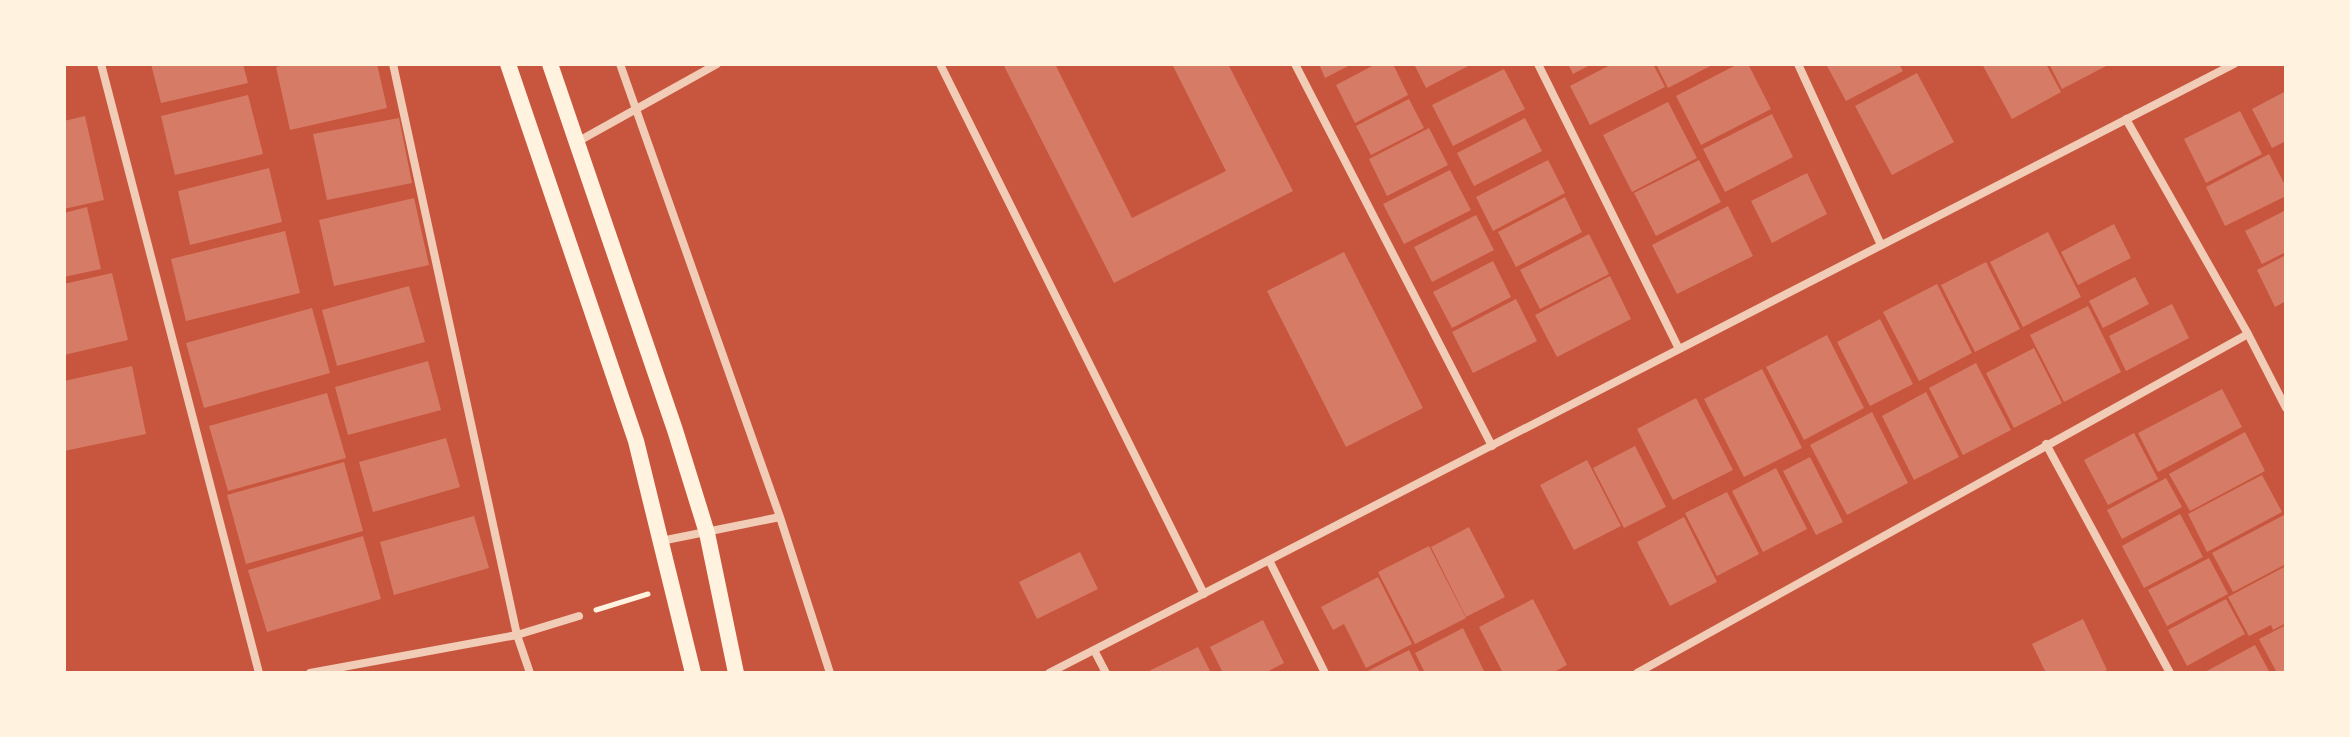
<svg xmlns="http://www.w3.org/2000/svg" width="2350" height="737" viewBox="0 0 2350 737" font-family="'Crimson Pro',serif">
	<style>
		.building { fill: #d67c66 }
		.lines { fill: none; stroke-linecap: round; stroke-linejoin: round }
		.path { stroke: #fff3e0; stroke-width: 5 }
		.minor { stroke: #f1ccb7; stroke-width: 8 }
		.secondary { stroke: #fff3e0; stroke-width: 16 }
	</style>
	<rect width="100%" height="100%" fill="#c8553d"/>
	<path class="building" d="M151 64H243L248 83 161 103Z
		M289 64H377L387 108 290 130 276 67Z
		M1003 64H1055L1132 218 1226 171 1172 64H1228L1293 191 1114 283Z
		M1319 64H1352L1325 78Z
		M1376 64H1393L1408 95 1355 123 1336 85Z
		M1414 64H1472L1426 88Z
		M1568 64H1592L1573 74Z
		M1612 64H1653L1665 87 1590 125 1570 86Z
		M1656 64H1714L1668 88Z
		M1738 64H1748L1771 109 1701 145 1676 96Z
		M1826 64H1899L1903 71 1846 101Z
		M1982 64H2046L2061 92 2012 119Z
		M2049 64H2110L2062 89Z
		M1504 69 1525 109 1453 146 1432 105Z
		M1917 73 1954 142 1892 175 1855 106Z
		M2286 91V141L2272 148 2252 109Z
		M248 95 263 154 175 175 161 116Z
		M1409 99 1424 128 1371 155 1356 126Z
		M1668 102 1697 158 1632 192 1603 135Z
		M2240 111 2262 154 2206 183 2184 139Z
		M1772 114 1793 157 1725 192 1703 149Z
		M85 116 104 200 64 209V121Z
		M399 118 412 183 327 200 313 134Z
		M1525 118 1542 151 1474 186 1457 153Z
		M1429 128 1448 165 1387 196 1369 159Z
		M2269 154 2286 187V196L2225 226 2206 187Z
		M1548 160 1565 193 1493 231 1476 197Z
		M1699 160 1721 202 1656 236 1634 193Z
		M269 168 282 222 190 245 178 191Z
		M1450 170 1471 210 1404 244 1383 204Z
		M1807 173 1827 214 1772 243 1751 201Z
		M1565 197 1582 232 1516 267 1498 232Z
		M414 198 429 265 334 286 319 220Z
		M1728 206 1753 256 1677 294 1652 245Z
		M87 207 101 269 64 277V213Z
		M2286 210V252L2262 264 2245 231Z
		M1476 215 1494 250 1432 282 1414 247Z
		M2114 224 2131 258 2078 285 2061 252Z
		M285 231 300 293 186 321 171 259Z
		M2048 232 2081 297 2023 327 1990 262Z
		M1589 234 1609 274 1540 309 1520 270Z
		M1344 252 1423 408 1346 447 1267 291Z
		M2286 255V301L2275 307 2257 270Z
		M1493 261 1511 297 1452 328 1433 292Z
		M1986 262 2020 329 1975 352 1941 285Z
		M112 273 128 340 64 355V284Z
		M1610 276 1631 319 1557 357 1535 315Z
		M2135 277 2149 304 2103 328 2089 301Z
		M1937 284 1972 353 1919 381 1883 312Z
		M409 286 425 342 337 366 322 310Z
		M1516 299 1537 341 1473 373 1452 332Z
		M2172 304 2189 338 2126 371 2109 336Z
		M2088 306 2121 372 2064 402 2030 335Z
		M312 308 330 373 204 408 186 343Z
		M1880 319 1913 384 1870 406 1837 342Z
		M1827 335 1864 408 1804 440 1766 367Z
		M2034 348 2062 403 2014 428 1986 373Z
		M428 361 441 410 348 435 335 387Z
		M1976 363 2011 430 1963 455 1929 388Z
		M132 366 146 434 64 451V381Z
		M1762 369 1802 448 1744 477 1704 399Z
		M2222 389 2242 427 2158 472 2138 433Z
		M1926 392 1959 457 1914 480 1882 416Z
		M327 393 346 458 228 491 209 426Z
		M1696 398 1733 470 1673 500 1637 429Z
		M1872 412 1908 483 1847 515 1810 445Z
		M2245 432 2265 471 2190 511 2169 474Z
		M2134 433 2158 479 2108 505 2084 460Z
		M446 438 460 487 373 512 359 462Z
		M1635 446 1666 507 1624 528 1593 468Z
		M1810 457 1843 522 1816 535 1783 471Z
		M1587 460 1621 526 1574 550 1540 485Z
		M344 462 363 531 246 564 227 495Z
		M1776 468 1807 529 1763 552 1732 491Z
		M2262 475 2282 512 2207 552 2188 514Z
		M2166 478 2182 507 2122 539 2107 510Z
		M1727 492 1759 554 1717 576 1685 513Z
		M2180 514 2203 557 2144 588 2122 546Z
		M2284 515 2286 564 2233 592 2212 553Z
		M474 516 489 568 394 595 380 542Z
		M1684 517 1717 582 1670 606 1637 542Z
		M1469 527 1505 597 1466 617 1431 547Z
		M363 536 381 599 267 632 248 570Z
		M1429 546 1466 618 1415 644 1378 572Z
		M1080 552 1098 589 1037 619 1019 582Z
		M2209 558 2228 594 2167 626 2148 590Z
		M2286 566V623L2273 630 2271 625 2249 636 2228 597Z
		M1378 577 1412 644 1366 668 1344 624 1333 630 1321 607Z
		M1533 599 1567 665 1552 673H1503L1479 627Z
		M2226 599 2245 634 2187 666 2168 630Z
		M2083 619 2107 670 2099 673H2046L2032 644Z
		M1263 620 1284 663 1265 673H1223L1210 647Z
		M2286 625V673H2277L2259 639Z
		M1463 628 1485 673H1425L1415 653Z
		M2255 645 2270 673H2203Z
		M1198 647 1211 673H1145Z
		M1409 650 1420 673H1364Z"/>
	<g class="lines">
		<path class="path" d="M596 610 648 594"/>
		<path class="minor" d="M101 64 259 673
			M393 64 517 635 530 673
			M620 64 780 517 830 673
			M940 64 1204 594
			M1295 64 1492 446
			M1538 64 1679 349
			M1798 64 1881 245
			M2126 119 2248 334 2286 408
			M577 142 717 64
			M2046 444 2170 673
			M661 541 780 517
			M1269 560 1325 673
			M1094 650 1106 673
			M310 673 517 635 579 616
			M1049 673 2234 64
			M1637 673 2248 334"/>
		<path class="secondary" d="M508 64 636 441 693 673
			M550 64 675 430 707 533 736 673"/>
	</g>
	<rect width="2350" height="737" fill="none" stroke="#fff3e0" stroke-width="132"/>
</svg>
